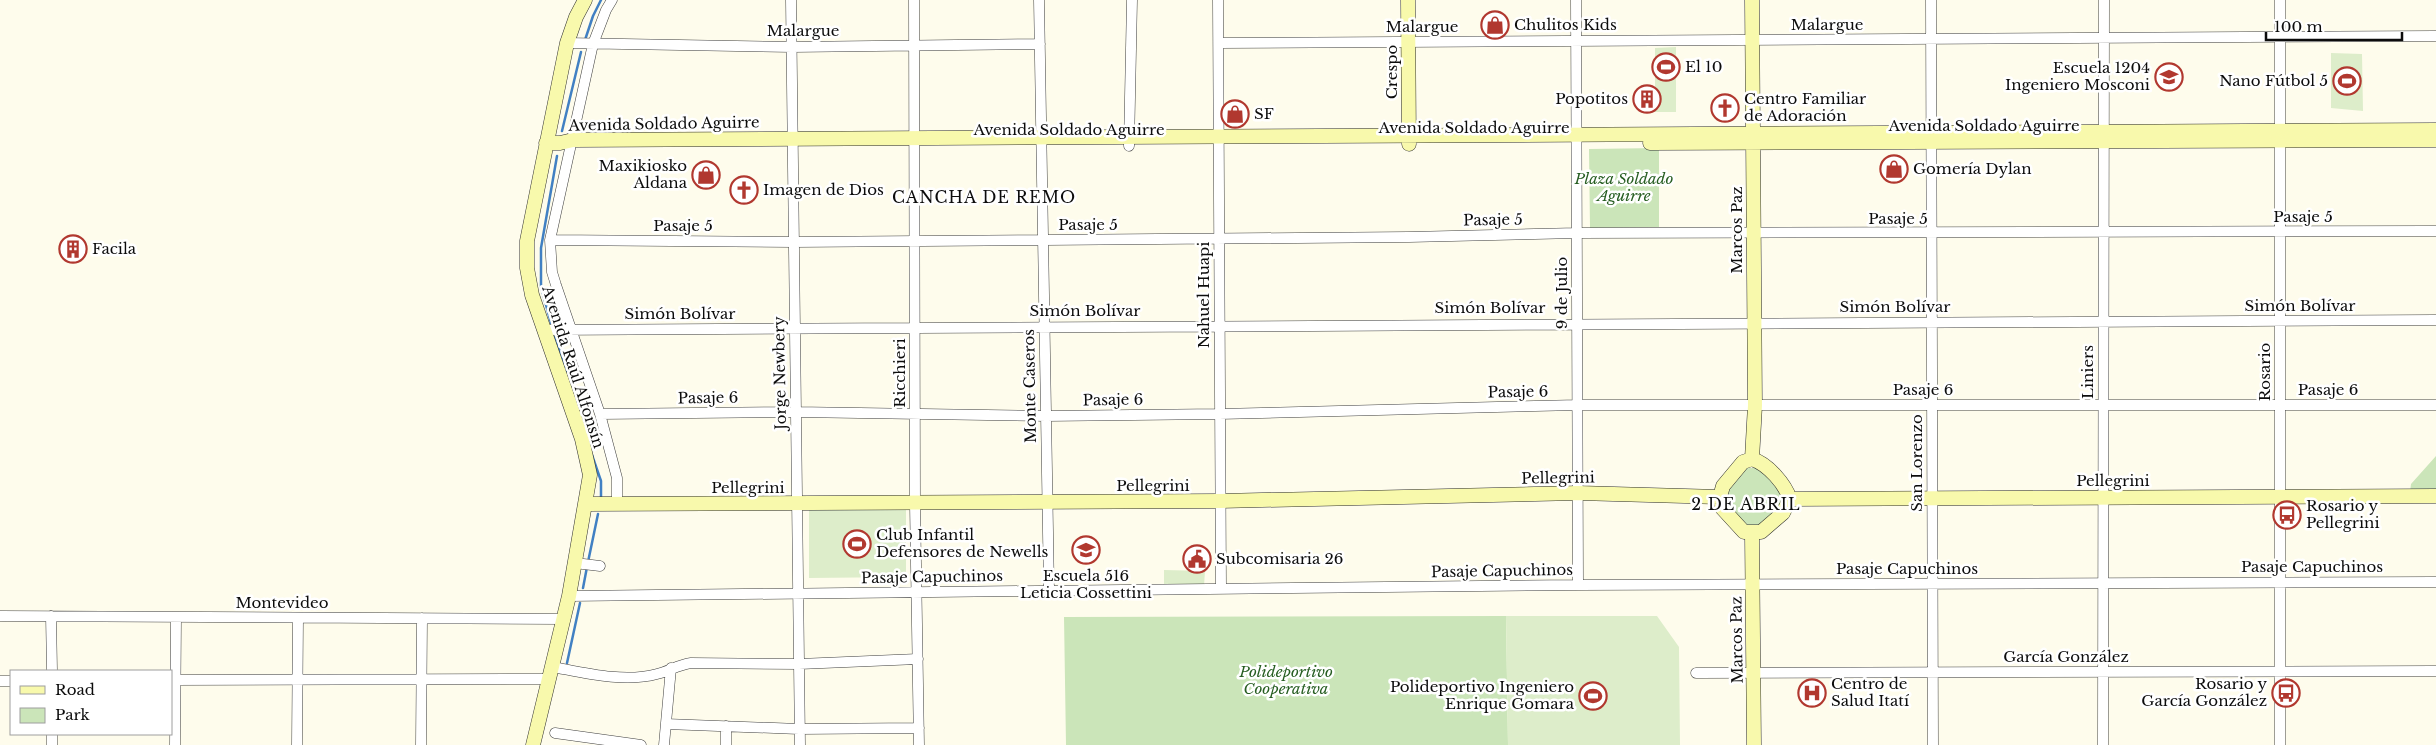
<svg xmlns="http://www.w3.org/2000/svg" width="2436" height="745" viewBox="0 0 2436 745" font-family="'Libre Baskerville',serif">
	<style>
		.green { fill: #cbe5b9 }
		.pitch { fill: #ddedca }
		.lines { fill: none; stroke-linecap: round; stroke-linejoin: round }
		.stream { stroke: #4180c3; stroke-width: 2.5 }
		.street-casing { stroke: #3f3f3f; stroke-width: 11 }
		.secondary-casing { stroke: #2e2e2e; stroke-width: 15 }
		.street { stroke: #fff; stroke-width: 10 }
		.secondary { stroke: #f8f9ac; stroke-width: 14 }
		.labels { text-anchor: middle; stroke-width: 5; stroke-linejoin: round; paint-order: stroke }
		.poi-label { font-size: 15px; fill: #0c0c0c; stroke: #fff; text-anchor: start }
		.street-label { font-size: 15px; fill: #0c0c0c; stroke: #fff }
		.park-label { font-size: 15px; font-style: italic; fill: #275e22; stroke: #fff }
		.neighbourhood-label { font-size: 16px; letter-spacing: 1px; fill: #0c0c0c; stroke: #fff }
	</style>
	<rect width="100%" height="100%" fill="#fefcec"/>
	<path class="green" d="M1659 148V227L1590 228 1589 149Z
		M2436 456V492H2410L2411 484Z
		M1746 468H1759L1782 493 1781 507 1761 526H1746L1728 509V491Z
		M1506 616 1508 745H1066L1064 617Z"/>
	<path class="pitch" d="M1676 47V112H1655V48Z
		M2331 53 2362 54 2363 111 2331 108Z
		M809 510H906V577L809 578Z
		M1164 570 1205 571 1204 586H1164Z
		M1506 616H1657L1679 647 1680 745H1508Z"/>
	<g class="lines">
		<path class="stream" d="M585 40 593 16 601 0
			M562 131 581 52
			M551 323 541 287V248L557 156
			M555 337 566 371
			M592 455 601 481V498
			M588 562 598 514
			M583 588 587 567
			M567 663 580 603"/>
		<g class="street-casing">
			<path id="street" d="M612 0 606 10 593 44 550 240 552 272 556 285 600 414 617 478V504
				M791 0 800 745
				M914 0 915 504 919 745
				M1039 0 1049 591
				M1218 0 1221 589
				M1576 0 1578 585
				M1931 0 1933 745
				M2280 0V745
				M567 43 792 47 1040 44
				M1219 43 2436 36
				M1129 146 1132 0
				M550 240 794 242 1409 237 1577 233 2436 231
				M544 330C1174 322 1805 322 2436 320
				M600 414 796 412 1046 416 1219 414 1578 405H2436
				M575 563 600 566
				M569 596 1578 585 2436 582
				M0 616 563 619
				M51 616 52 671
				M553 667C585 673 624 683 657 674 669 671 678 665 691 663L799 664 918 659
				M1696 673 2436 671
				M171 680 550 679
				M0 681H11
				M666 724 799 729 919 728
				M555 733 641 745
				M52 734V745
				M175 745 176 617
				M297 745 298 618
				M421 745 422 618
				M664 745 671 668
				M726 745V726
				M2103 745 2104 0"/>
		</g>
		<g class="secondary-casing">
			<path id="secondary" d="M1408 0 1409 144
				M1752 0 1755 405 1752 459
				M546 143H560L573 140 2436 130
				M1650 143 2436 140
				M1752 459C1768 464 1785 484 1790 499L1783 513 1761 532H1744L1722 508 1720 497 1723 486 1743 462Z
				M1790 499 2436 496
				M586 504 1220 501 1578 493 1720 497
				M1752 534 1754 745
				M533 745 569 596 590 475 582 439 532 295 527 268V241L567 43 576 17 585 0"/>
		</g>
		<use href="#street" class="street"/>
		<use href="#secondary" class="secondary"/>
	</g>
	<defs>
		<g id="shop-ring" transform="scale(1.4375)"><circle r="9.5" fill="#fff" stroke="#b1382f" stroke-width="1.5"/><path d="M-5-2.5h2.3a2.7 3.5 0 0 1 5.4 0H5L5.5 6h-11ZM-1.5-2.5h3a1.5 2.3 0 0 0-3 0Z" fill="#b1382f"/></g>
		<g id="stadium-ring" transform="scale(1.4375)"><circle r="9.5" fill="#fff" stroke="#b1382f" stroke-width="1.5"/><path d="M0-5a6.5 5 0 1 0 0 10a6.5 5 0 1 0 0-10ZM-3.5-1.8h7v3.6h-7Z" fill="#b1382f"/></g>
		<g id="school-ring" transform="scale(1.4375)"><circle r="9.5" fill="#fff" stroke="#b1382f" stroke-width="1.5"/><path d="M0-5L7-2L0 1L-7-2ZM-4 1L0 2.5L4 1V4Q0 6-4 4Z" fill="#b1382f"/></g>
		<g id="building-ring" transform="scale(1.4375)"><circle r="9.5" fill="#fff" stroke="#b1382f" stroke-width="1.5"/><path d="M-4-6H4V6H1V3H-1V6H-4ZM-2.5-4.3h1.7v1.8h-1.7ZM.8-4.3h1.7v1.8H.8ZM-2.5-1h1.7V.8h-1.7ZM.8-1h1.7V.8H.8Z" fill="#b1382f"/></g>
		<g id="church-ring" transform="scale(1.4375)"><circle r="9.5" fill="#fff" stroke="#b1382f" stroke-width="1.5"/><path d="M-1.2-6h2.4v3.5h3.3v2.4h-3.3V6h-2.4V-.1h-3.3v-2.4h3.3Z" fill="#b1382f"/></g>
		<g id="bus-ring" transform="scale(1.4375)"><circle r="9.5" fill="#fff" stroke="#b1382f" stroke-width="1.5"/><path d="M-5-6H5V4H4V6H2V4H-2V6H-4V4H-5ZM-3.5-4V0h7V-4ZM-3.5 1.2v1.5H-2V1.2ZM2 1.2v1.5H3.5V1.2Z" fill="#b1382f"/></g>
		<g id="civic-ring" transform="scale(1.4375)"><circle r="9.5" fill="#fff" stroke="#b1382f" stroke-width="1.5"/><path d="M-.6-6.5H3V-4.5H.6V-3L4-1V1h2V6H-6V1h2V-1L-.6-3ZM-1.2 2.5V6h2.4V2.5Z" fill="#b1382f"/></g>
		<g id="hospital-ring" transform="scale(1.4375)"><circle r="9.5" fill="#fff" stroke="#b1382f" stroke-width="1.5"/><path d="M-5-5h3v3.5h4V-5h3V5h-3V1.5h-4V5h-3Z" fill="#b1382f"/></g>
	</defs>
	<g fill-rule="evenodd">
		<use href="#shop-ring" x="1495" y="25"/>
		<use href="#stadium-ring" x="1666" y="67"/>
		<use href="#school-ring" x="2169" y="77"/>
		<use href="#stadium-ring" x="2347" y="81"/>
		<use href="#building-ring" x="1647" y="99"/>
		<use href="#church-ring" x="1725" y="108"/>
		<use href="#shop-ring" x="1235" y="114"/>
		<use href="#shop-ring" x="1894" y="169"/>
		<use href="#shop-ring" x="706" y="175"/>
		<use href="#church-ring" x="744" y="190"/>
		<use href="#building-ring" x="73" y="249"/>
		<use href="#bus-ring" x="2287" y="515"/>
		<use href="#stadium-ring" x="857" y="544"/>
		<use href="#school-ring" x="1086" y="550"/>
		<use href="#civic-ring" x="1197" y="559"/>
		<use href="#hospital-ring" x="1812" y="693"/>
		<use href="#bus-ring" x="2286" y="693"/>
		<use href="#stadium-ring" x="1593" y="696"/>
	</g>
	<g class="labels">
		<g class="poi-label">
			<text x="1514" y="30">Chulitos Kids</text>
			<text x="1685" y="72">El 10</text>
			<text x="2150" y="73" text-anchor="end">Escuela 1204<tspan x="2150" dy="17">Ingeniero Mosconi</tspan></text>
			<text x="2328" y="86" text-anchor="end">Nano Fútbol 5</text>
			<text x="1628" y="104" text-anchor="end">Popotitos</text>
			<text x="1744" y="104">Centro Familiar<tspan x="1744" dy="17">de Adoración</tspan></text>
			<text x="1254" y="119">SF</text>
			<text x="687" y="171" text-anchor="end">Maxikiosko<tspan x="687" dy="17">Aldana</tspan></text>
			<text x="1913" y="174">Gomería Dylan</text>
			<text x="763" y="195">Imagen de Dios</text>
			<text x="92" y="254">Facila</text>
			<text x="2306" y="511">Rosario y<tspan x="2306" dy="17">Pellegrini</tspan></text>
			<text x="876" y="540">Club Infantil<tspan x="876" dy="17">Defensores de Newells</tspan></text>
			<text x="1216" y="564">Subcomisaria 26</text>
			<text x="1086" y="581" text-anchor="middle">Escuela 516<tspan x="1086" dy="17">Leticia Cossettini</tspan></text>
			<text x="1831" y="689">Centro de<tspan x="1831" dy="17">Salud Itatí</tspan></text>
			<text x="2267" y="689" text-anchor="end">Rosario y<tspan x="2267" dy="17">García González</tspan></text>
			<text x="1574" y="692" text-anchor="end">Polideportivo Ingeniero<tspan x="1574" dy="17">Enrique Gomara</tspan></text>
		</g>
		<g class="street-label">
			<text x="1827" y="30">Malargue</text>
			<text x="1422" y="32">Malargue</text>
			<text x="803" y="36">Malargue</text>
			<text transform="translate(1392 72) rotate(-90)" y="5">Crespo</text>
			<text transform="translate(664 124) rotate(-1)" y="5">Avenida Soldado Aguirre</text>
			<text x="1984" y="131">Avenida Soldado Aguirre</text>
			<text x="1474" y="133">Avenida Soldado Aguirre</text>
			<text x="1069" y="135">Avenida Soldado Aguirre</text>
			<text x="2303" y="222">Pasaje 5</text>
			<text x="1898" y="224">Pasaje 5</text>
			<text transform="translate(1493 220) rotate(-1)" y="5">Pasaje 5</text>
			<text x="1088" y="230">Pasaje 5</text>
			<text x="683" y="231">Pasaje 5</text>
			<text transform="translate(1737 230) rotate(-90)" y="5">Marcos Paz</text>
			<text transform="translate(1562 293) rotate(-90)" y="5">9 de Julio</text>
			<text transform="translate(1204 295) rotate(-90)" y="5">Nahuel Huapi</text>
			<text x="2300" y="311">Simón Bolívar</text>
			<text x="1895" y="312">Simón Bolívar</text>
			<text x="1490" y="313">Simón Bolívar</text>
			<text x="1085" y="316">Simón Bolívar</text>
			<text x="680" y="319">Simón Bolívar</text>
			<text transform="translate(573 367) rotate(72)" y="5">Avenida Raúl Alfonsín</text>
			<text transform="translate(2088 372) rotate(-90)" y="5">Liniers</text>
			<text transform="translate(2265 372) rotate(-90)" y="5">Rosario</text>
			<text transform="translate(780 373) rotate(-91)" y="5">Jorge Newbery</text>
			<text transform="translate(900 373) rotate(-90)" y="5">Ricchieri</text>
			<text transform="translate(1030 386) rotate(-91)" y="5">Monte Caseros</text>
			<text x="1923" y="395">Pasaje 6</text>
			<text x="2328" y="395">Pasaje 6</text>
			<text transform="translate(1518 392) rotate(-1)" y="5">Pasaje 6</text>
			<text transform="translate(708 398) rotate(-1)" y="5">Pasaje 6</text>
			<text transform="translate(1113 400) rotate(-1)" y="5">Pasaje 6</text>
			<text transform="translate(1917 463) rotate(-90)" y="5">San Lorenzo</text>
			<text transform="translate(1558 478) rotate(-1)" y="5">Pellegrini</text>
			<text x="2113" y="486">Pellegrini</text>
			<text x="1153" y="491">Pellegrini</text>
			<text x="748" y="493">Pellegrini</text>
			<text x="2312" y="572">Pasaje Capuchinos</text>
			<text x="1907" y="574">Pasaje Capuchinos</text>
			<text transform="translate(1502 571) rotate(-1)" y="5">Pasaje Capuchinos</text>
			<text transform="translate(932 577) rotate(-1)" y="5">Pasaje Capuchinos</text>
			<text x="282" y="608">Montevideo</text>
			<text transform="translate(1737 640) rotate(-91)" y="5">Marcos Paz</text>
			<text x="2066" y="662">García González</text>
		</g>
		<g class="park-label">
			<text x="1624" y="184">Plaza Soldado<tspan x="1624" dy="17">Aguirre</tspan></text>
			<text x="1286" y="677">Polideportivo<tspan x="1286" dy="17">Cooperativa</tspan></text>
		</g>
		<g class="neighbourhood-label">
			<text x="984" y="203">CANCHA DE REMO</text>
			<text x="1746" y="510">2 DE ABRIL</text>
		</g>
	</g>
	<rect x="10" y="670" width="162" height="65" fill="#ffffff" stroke="#9e9e9e"/>
	<rect x="20" y="686" width="25" height="8" fill="#f8f9ac" stroke="#9e9e9e"/>
	<text x="55" y="695" font-size="15" fill="#0c0c0c">Road</text>
	<rect x="20" y="708" width="25" height="15" fill="#cbe5b9" stroke="#9e9e9e"/>
	<text x="55" y="720" font-size="15" fill="#0c0c0c">Park</text>
	<path d="M2266 32v8h136v-8" fill="none" stroke="#0c0c0c" stroke-width="2.5"/>
	<text x="2274" y="32" font-size="15" fill="#0c0c0c" stroke="#ffffff" stroke-width="4" paint-order="stroke">100 m</text>
</svg>
